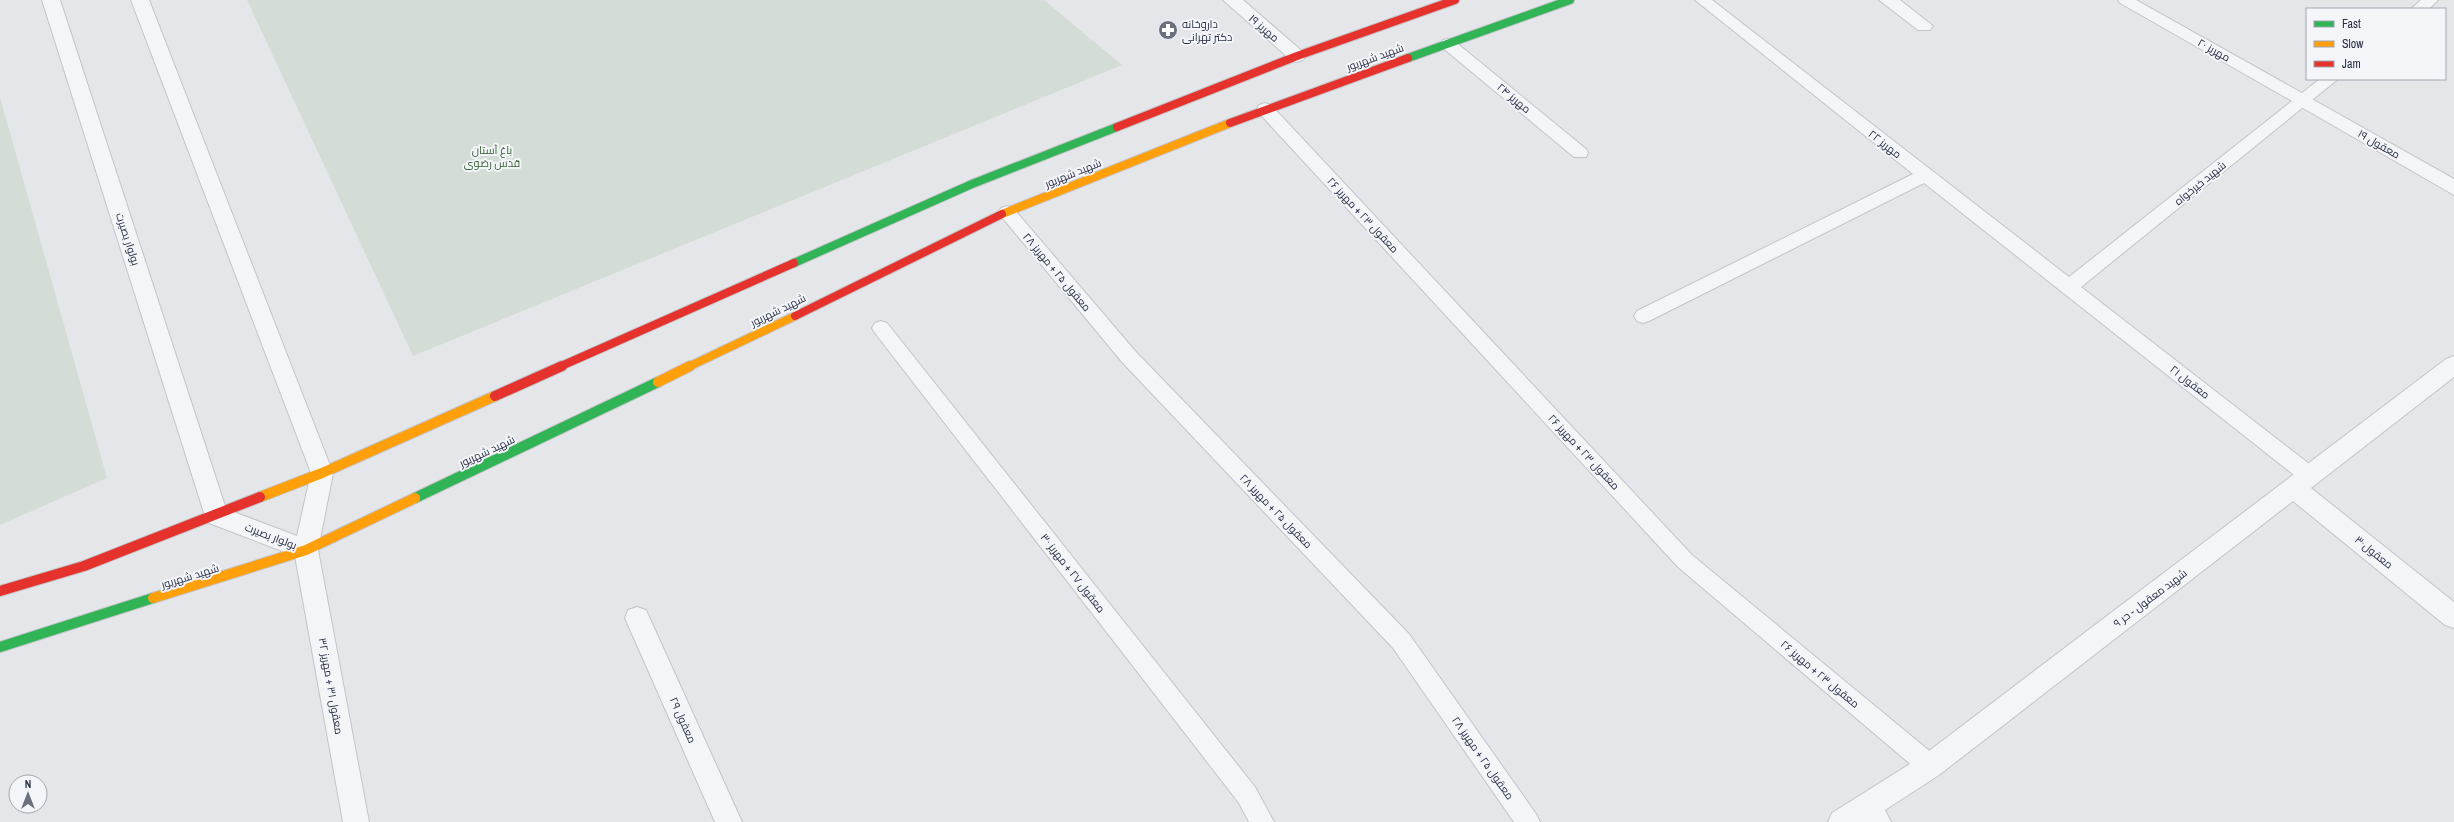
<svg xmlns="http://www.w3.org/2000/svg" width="2454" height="822" viewBox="0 0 2454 822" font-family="'Archivo Narrow',Cairo,sans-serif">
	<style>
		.green { fill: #d4ddd5 }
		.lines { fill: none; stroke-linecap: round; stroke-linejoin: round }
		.lane-casing { stroke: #c3c4c8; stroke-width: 2 }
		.street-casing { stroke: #c3c4c8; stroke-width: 2 }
		.fast-far1-casing { stroke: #c3c4c8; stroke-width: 10 }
		.fast-casing { stroke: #c3c4c8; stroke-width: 12 }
		.slow-far1-casing { stroke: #c3c4c8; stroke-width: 10 }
		.slow-casing { stroke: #c3c4c8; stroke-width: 12 }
		.jam-far1-casing { stroke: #c3c4c8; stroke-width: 10 }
		.jam-casing { stroke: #c3c4c8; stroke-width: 12 }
		.lane { fill: #f4f5f7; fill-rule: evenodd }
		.street { fill: #f4f5f7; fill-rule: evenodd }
		.fast-far1 { stroke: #30b455; stroke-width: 8 }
		.fast { stroke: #30b455; stroke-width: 10 }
		.slow-far1 { stroke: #ff9f0a; stroke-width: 8 }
		.slow { stroke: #ff9f0a; stroke-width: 10 }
		.jam-far1 { stroke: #e5322d; stroke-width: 8 }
		.jam { stroke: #e5322d; stroke-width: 10 }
		.labels { text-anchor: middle; stroke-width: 4; stroke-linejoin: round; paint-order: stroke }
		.poi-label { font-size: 11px; fill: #293046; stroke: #f3f5f9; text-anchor: start }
		.street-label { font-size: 11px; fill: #293046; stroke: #f3f5f9 }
		.park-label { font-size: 11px; fill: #396235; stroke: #f3f5f9 }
	</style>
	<rect width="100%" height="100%" fill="#e5e6ea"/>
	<path class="green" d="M247 0H1044L1122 65 413 356Z
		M0 97 107 478 0 525Z"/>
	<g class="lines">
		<g class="lane-casing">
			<path id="lane" d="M1695 0H1712L2069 277 2292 101 2120 3 2118 0H2136L2302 93 2320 79H2338L2081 287 2317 470 2320 476 2317 482 2310 484 2303 482 1924 183 1649 321 1643 323 1637 321 1634 316 1637 311 1913 174Z
				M2421 0H2438L2429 9H2411Z
				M1448 39 1453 40 1586 149 1588 153 1586 157H1574L1443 48 1440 44 1443 40Z
				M1265 103 1271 105 1692 555 1938 758 1941 766 1938 774 1930 777 1922 774 1678 567 1259 113 1257 109 1259 105Z
				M1007 206 1013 208 1136 352 1409 634 1536 814 1540 822H1514L1393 648 1122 362 1001 216 998 212 1001 208Z
				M881 321 887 323 1255 787 1274 822H1249L1239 803 875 333 872 328 875 323Z"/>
		</g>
		<g class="street-casing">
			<path id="street" d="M42 0H60L226 509 297 536 311 473 131 0H149L333 473 318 550 369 822H343L295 556 209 523 205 516Z
				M1223 0H1243L1303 52 1306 56 1303 60 1297 62 1291 60Z
				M1879 0H1900L1933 26 1930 30H1918Z
				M2303 94 2454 179V195L2296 104 2294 100 2296 96Z
				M2454 356V377L2311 488 2454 602V628L2445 625 2293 501 1939 775 1885 810 1891 822H1828L1832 813 1921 757 2446 359Z
				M637 607 646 610 742 822H715L625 618 628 610Z"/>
		</g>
		<g class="fast-far1-casing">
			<path id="fast-far1" d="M1408 58 1570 0
				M794 263 972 184 1117 127"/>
		</g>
		<g class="fast-casing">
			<path id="fast" d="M415 498 658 382
				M0 647 153 598"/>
		</g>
		<g class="slow-far1-casing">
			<path id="slow-far1" d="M1002 214 1230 123
				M688 367 795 316"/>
		</g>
		<g class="slow-casing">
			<path id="slow" d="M658 382 690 366
				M260 497 322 473 495 396
				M153 598 306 550 415 498"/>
		</g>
		<g class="jam-far1-casing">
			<path id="jam-far1" d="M1230 123 1408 58
				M1117 127 1297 56 1455 0
				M795 316 1002 214
				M559 367 794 263"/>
		</g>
		<g class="jam-casing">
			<path id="jam" d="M495 396 562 366
				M0 591 84 566 260 497"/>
		</g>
		<use href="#lane" class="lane"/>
		<use href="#street" class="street"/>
		<use href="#fast-far1" class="fast-far1"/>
		<use href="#fast" class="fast"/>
		<use href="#slow-far1" class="slow-far1"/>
		<use href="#slow" class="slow"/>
		<use href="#jam-far1" class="jam-far1"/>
		<use href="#jam" class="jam"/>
	</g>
	<defs>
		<g id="pharmacy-disc" transform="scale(1)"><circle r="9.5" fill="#6b707f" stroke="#f3f5f9"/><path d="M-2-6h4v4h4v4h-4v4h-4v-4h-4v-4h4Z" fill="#fff"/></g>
	</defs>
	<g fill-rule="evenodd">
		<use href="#pharmacy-disc" x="1168" y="30"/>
	</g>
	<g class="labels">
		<g class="poi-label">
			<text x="1182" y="28">داروخانه<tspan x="1182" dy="13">دکتر تهرانی</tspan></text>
		</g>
		<g class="street-label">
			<text transform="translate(1264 28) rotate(41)" y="4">مهریز ۱۹</text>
			<text transform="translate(2214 50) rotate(29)" y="4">مهریز ۲۰</text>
			<text transform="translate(1375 57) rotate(-20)" y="4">شهید شهریور</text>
			<text transform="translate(1514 98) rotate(40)" y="4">مهریز ۲۴</text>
			<text transform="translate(1885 144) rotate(38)" y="4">مهریز ۲۲</text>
			<text transform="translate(2379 144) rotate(30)" y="4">معقول ۱۹</text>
			<text transform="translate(1073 173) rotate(-22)" y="4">شهید شهریور</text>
			<text transform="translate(2200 183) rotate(-39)" y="4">شهید خیرخواه</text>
			<text transform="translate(1363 215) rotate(47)" y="4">معقول ۲۳ + مهریز ۲۶</text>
			<text transform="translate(128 239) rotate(72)" y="4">بولوار بصیرت</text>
			<text transform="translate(1057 272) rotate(50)" y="4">معقول ۲۵ + مهریز ۲۸</text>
			<text transform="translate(778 310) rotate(-26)" y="4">شهید شهریور</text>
			<text transform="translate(2190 382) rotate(38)" y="4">معقول ۲۱</text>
			<text transform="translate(487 451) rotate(-25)" y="4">شهید شهریور</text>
			<text transform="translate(1584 452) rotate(47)" y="4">معقول ۲۳ + مهریز ۲۶</text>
			<text transform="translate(1276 511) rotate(46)" y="4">معقول ۲۵ + مهریز ۲۸</text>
			<text transform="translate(271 536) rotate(21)" y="4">بولوار بصیرت</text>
			<text transform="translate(2374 552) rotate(39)" y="4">معقول۳۰</text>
			<text transform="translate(1073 573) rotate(52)" y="4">معقول ۲۷ + مهریز ۳۰</text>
			<text transform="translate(190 576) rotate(-17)" y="4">شهید شهریور</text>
			<text transform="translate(2150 598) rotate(-37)" y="4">شهید معقول - حر ۹</text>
			<text transform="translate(1820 674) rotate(40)" y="4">معقول ۲۳ + مهریز ۲۶</text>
			<text transform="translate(331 686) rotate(80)" y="4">معقول ۳۱ + مهریز ۳۲</text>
			<text transform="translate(683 720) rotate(66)" y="4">معقول ۲۹</text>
			<text transform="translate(1483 758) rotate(55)" y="4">معقول ۲۵ + مهریز ۲۸</text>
		</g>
		<g class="park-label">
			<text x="492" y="154">باغ آستان<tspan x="492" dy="13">قدس رضوی</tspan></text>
		</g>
	</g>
	<rect x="2306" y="8" width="140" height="72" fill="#f3f5f9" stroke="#a2a6b1"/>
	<rect x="2314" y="21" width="20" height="6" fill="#30b455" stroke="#a2a6b1"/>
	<text x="2342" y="28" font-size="12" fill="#293046">Fast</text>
	<rect x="2314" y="41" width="20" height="6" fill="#ff9f0a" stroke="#a2a6b1"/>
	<text x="2342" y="48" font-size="12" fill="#293046">Slow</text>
	<rect x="2314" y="61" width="20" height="6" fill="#e5322d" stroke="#a2a6b1"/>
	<text x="2342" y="68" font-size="12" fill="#293046">Jam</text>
	<g transform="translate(28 794)"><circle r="19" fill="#f3f5f9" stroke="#a2a6b1"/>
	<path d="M0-3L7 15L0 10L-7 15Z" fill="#6b707f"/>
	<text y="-6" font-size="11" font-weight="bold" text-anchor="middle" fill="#293046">N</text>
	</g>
</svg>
